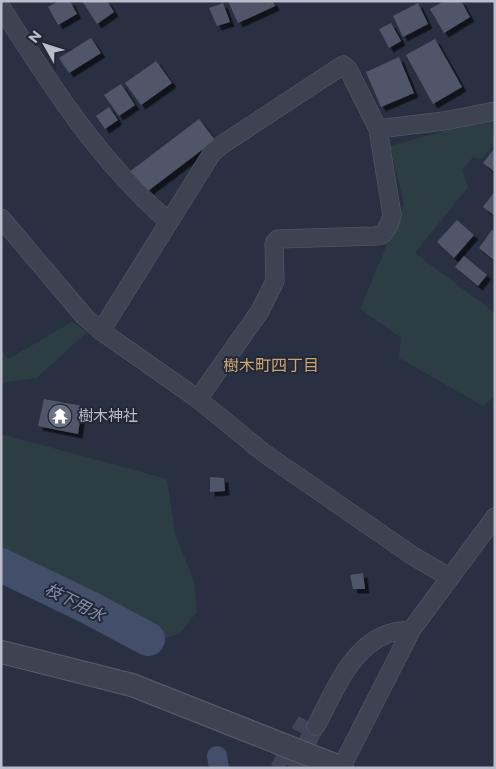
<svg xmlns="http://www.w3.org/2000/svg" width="496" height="769" viewBox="0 0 496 769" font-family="Montserrat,'Noto Sans JP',sans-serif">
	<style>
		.green { fill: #2c3e43 }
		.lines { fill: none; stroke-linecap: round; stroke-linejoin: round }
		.canal { stroke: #434e6a; stroke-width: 20 }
		.river { stroke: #434e6a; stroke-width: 34 }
		.building { fill: #505769; filter: url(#shadow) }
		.pedestrian-tunnel { stroke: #3f4556; stroke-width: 14; stroke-dasharray: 14 7; stroke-linecap: butt }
		.minor-tunnel { stroke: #3f4556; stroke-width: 18; stroke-dasharray: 18 9; stroke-linecap: butt }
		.minor-casing { stroke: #585e6b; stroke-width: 19 }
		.tertiary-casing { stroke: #585e6b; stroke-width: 24 }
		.minor { stroke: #3d4351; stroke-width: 18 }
		.tertiary { stroke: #3d4351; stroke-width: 22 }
		.labels { text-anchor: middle; stroke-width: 4; stroke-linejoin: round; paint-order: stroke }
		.poi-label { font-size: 15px; fill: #babecb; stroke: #222836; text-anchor: start }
		.neighbourhood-label { font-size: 16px; fill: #cea572; stroke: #222836 }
		.water-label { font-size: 16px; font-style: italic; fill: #8591af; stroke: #222836 }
	</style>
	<defs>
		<filter id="shadow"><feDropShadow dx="4.5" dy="4.5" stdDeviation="0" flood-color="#0009"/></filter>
	</defs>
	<rect width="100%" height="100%" fill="#293041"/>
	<path class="green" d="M491 118 495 144 481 159 473 157 462 170 468 187 415 253 495 313V396L483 406 399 358 401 338 360 309 404 204 390 146Z
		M72 322 87 332 37 378 1 383V349L8 359Z
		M1 434 167 479 175 534 194 581 197 612 179 634 162 639 135 640 1 573Z"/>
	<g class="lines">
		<path class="canal" d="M217 756 219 768"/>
		<path class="river" d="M1 565 90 608 148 639"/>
	</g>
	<path class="building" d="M59 1H70L77 14 58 25 48 7Z
		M82 1H107L114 12 97 24Z
		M228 1H273L275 6 238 23Z
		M444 1H461L470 17 444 33 430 9Z
		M223 3 230 22 217 26 209 8Z
		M418 3 428 24 403 37 393 16Z
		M391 23 401 41 389 48 379 29Z
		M91 38 101 53 69 73 59 58Z
		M435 39 462 87 433 104 406 55Z
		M399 57 414 93 381 107 366 72Z
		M156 61 172 83 141 105 125 83Z
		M121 84 135 105 119 116 104 95Z
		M109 107 118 120 105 129 96 116Z
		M199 119 215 140 144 194 128 173Z
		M493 150 495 151V172L483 163Z
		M495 191V216L483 207Z
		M457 220 474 235 454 258 437 242Z
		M492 230 495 232V261L479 248Z
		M464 256 487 275 478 286 455 267Z
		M44 399 82 406 78 434 38 426Z
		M210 477 224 478 225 491 210 492Z
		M363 573 365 589H353L350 575Z"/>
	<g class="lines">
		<path class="pedestrian-tunnel" d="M277 768 305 719"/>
		<path class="minor-tunnel" d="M293 768 316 726"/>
		<g class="minor-casing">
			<path id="minor" d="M1 7C50 84 99 161 168 221
				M378 129 444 121 495 111
				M1 218 84 316 101 331 198 399 264 453 413 556 449 577
				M101 331 212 153 220 146 343 65 348 69 378 129 392 215 389 225 382 235 375 236 278 239 274 243 275 281 260 311 198 399
				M316 726C334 693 349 650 385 635 393 631 403 631 412 629
				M341 768 412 629 495 517"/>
		</g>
		<g class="tertiary-casing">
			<path id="tertiary" d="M1 652 132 685 342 768"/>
		</g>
		<use href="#minor" class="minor"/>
		<use href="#tertiary" class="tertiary"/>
	</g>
	<defs>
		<g id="temple-disc" transform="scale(1.25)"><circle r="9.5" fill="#6b7280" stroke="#222836"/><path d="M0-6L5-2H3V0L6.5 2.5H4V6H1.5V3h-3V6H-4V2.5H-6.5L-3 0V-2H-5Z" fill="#fff"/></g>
	</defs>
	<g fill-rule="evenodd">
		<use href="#temple-disc" x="60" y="416"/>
	</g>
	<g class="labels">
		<g class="poi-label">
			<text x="78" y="421">樹木神社</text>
		</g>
		<g class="neighbourhood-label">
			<text x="271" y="371">樹木町四丁目</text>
		</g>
		<g class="water-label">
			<text transform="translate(75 602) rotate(27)" y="6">枝下用水</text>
		</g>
	</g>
	<rect width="496" height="769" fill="none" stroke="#babecb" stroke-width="5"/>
	<g transform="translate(45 45) rotate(309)" stroke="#222836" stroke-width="4" paint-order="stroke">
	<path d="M0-4L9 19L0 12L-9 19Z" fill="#babecb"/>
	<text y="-8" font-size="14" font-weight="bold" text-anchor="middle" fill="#babecb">N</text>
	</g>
</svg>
